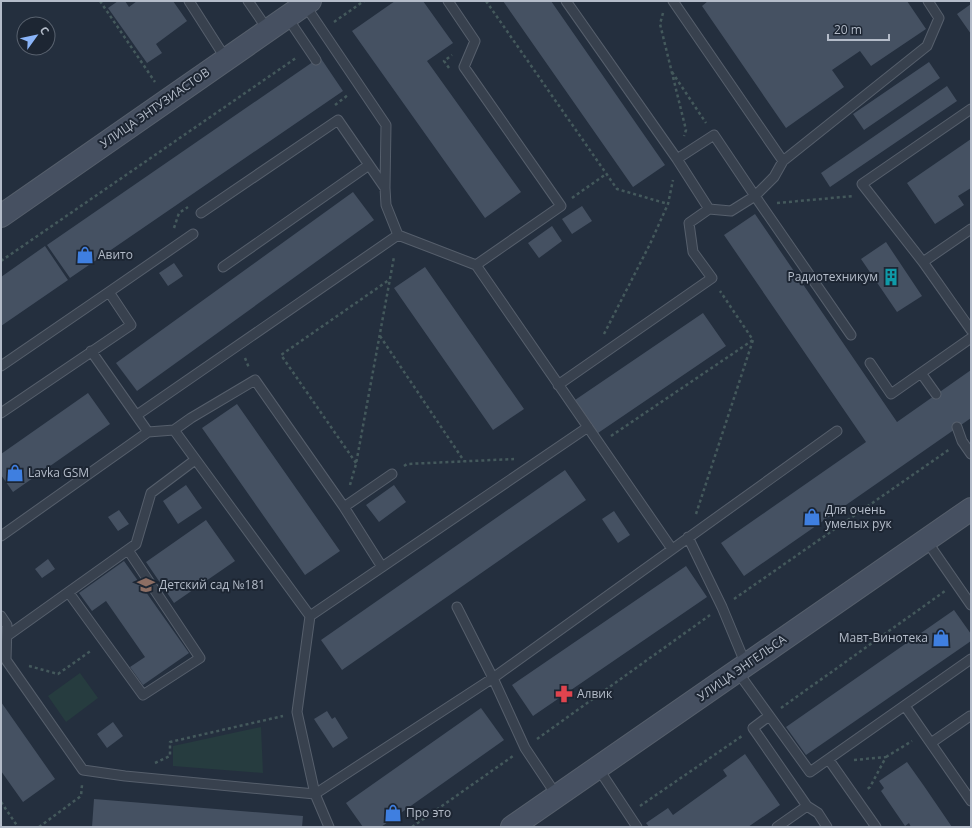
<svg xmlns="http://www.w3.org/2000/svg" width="972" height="828" viewBox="0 0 972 828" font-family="'Open Sans',sans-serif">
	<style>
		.green { fill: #263c3f }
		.building { fill: #455162 }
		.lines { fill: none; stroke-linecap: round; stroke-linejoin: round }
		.lane-casing { stroke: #565f6c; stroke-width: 11 }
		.secondary-casing { stroke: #565f6c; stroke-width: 24 }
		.path { stroke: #44595c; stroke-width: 2.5; stroke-dasharray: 3 3; stroke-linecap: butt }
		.lane { stroke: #38414e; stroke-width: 9 }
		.secondary { stroke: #465061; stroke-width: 22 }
		.labels { text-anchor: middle; stroke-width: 4; stroke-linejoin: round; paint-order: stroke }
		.street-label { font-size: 12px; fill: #b4bcc9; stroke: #1d2633 }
		.poi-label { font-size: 12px; fill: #b4bcc9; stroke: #1d2633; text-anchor: start }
	</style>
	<rect width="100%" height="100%" fill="#242f3e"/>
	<path class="green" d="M80 673 98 698 66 722 48 696Z
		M261 727 263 773 173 766V746Z"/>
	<path class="building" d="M118 1H125L129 7 137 1H173L187 21 156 44 162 53 147 63 108 8Z
		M395 1H423L453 43 427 61 521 192 485 218 352 31Z
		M503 1H551L665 165 633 187Z
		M708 1H907L926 29 871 66 860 51 832 70 844 87 786 128 702 6Z
		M971 4V34L957 14Z
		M320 57 343 91 70 278 47 245Z
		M929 62 940 78 864 130 853 114Z
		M947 86 957 101 830 187 821 173Z
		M971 139V188L958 196 964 205 935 224 907 183Z
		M353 192 374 220 137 391 116 363Z
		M582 206 592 221 572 234 562 219Z
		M755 214 897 422 971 370V418L744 576 721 543 866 442 724 235Z
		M552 226 562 241 539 258 528 243Z
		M886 242 922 296 897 312 861 259Z
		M45 246 68 280 1 326V277Z
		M174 263 183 276 168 286 159 273Z
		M425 267 524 409 493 430 394 288Z
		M703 313 726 346 598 433 575 400Z
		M88 393 110 424 13 492 1 475V454Z
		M237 404 340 551 305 575 202 428Z
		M565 470 586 500 342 670 321 640Z
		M186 485 202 508 178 524 163 501Z
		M394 485 406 502 379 522 366 505Z
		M119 510 129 524 118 531 108 517Z
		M614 511 630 535 618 543 602 519Z
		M206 520 235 561 174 603 146 562Z
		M48 559 55 569 42 578 35 569Z
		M124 561 189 653 143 685 130 667 145 657 106 601 92 611 79 593Z
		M686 566 707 597 533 716 512 685Z
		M954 610 971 634V641L806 755 786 727Z
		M1 702 55 779 23 802 1 771Z
		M481 708 504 740 381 827H363L346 803Z
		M327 711 332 719 335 717 348 738 333 748 314 719Z
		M113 722 123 736 107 748 97 734Z
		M745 754 780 805 748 827H649L646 823 668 808 673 815 727 776 723 770Z
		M907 762 924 786 952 827H911L909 823 905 826 881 791 884 788 879 781Z
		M94 799 303 816 302 827H92Z"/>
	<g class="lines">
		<g class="lane-casing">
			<path id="lane" d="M189 1 226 59
				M248 1 268 30
				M448 1 475 41 464 67 561 206 476 265
				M566 1 677 159 709 209 731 211 755 196 851 335
				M673 1 783 161 927 46 939 18 928 1
				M287 17 316 60
				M971 109 862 184 923 262 971 330
				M677 159 714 135 755 196 774 177 783 161
				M201 213 338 120 385 188
				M398 235 476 265 672 549
				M923 262 971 229
				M223 267 369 165
				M91 351 148 432 174 430 310 616 297 712 315 794 329 827
				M870 363 891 394 971 338
				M1 366 109 292
				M921 373 936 394
				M558 385 712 278 693 252 689 223 709 209
				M1 413 131 325 109 292 193 234
				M137 415 398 235 386 205 385 188 386 125 305 5
				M957 427 962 441 971 454
				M174 430 191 418 255 380 344 507 382 567
				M344 507 392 474
				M1 536 148 432
				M688 537 722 607 746 665
				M926 540 971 605
				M69 593 143 695 200 658 128 550
				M457 607 493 678 525 748 557 796
				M1 616 7 625 6 660 83 770 125 776 315 794 493 678 837 431
				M310 616 588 427
				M7 636 136 544 151 493 195 460
				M737 671 810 772 971 659
				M905 706 971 801
				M769 716 753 728 807 806 777 827
				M931 743 970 716
				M829 760 876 827
				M598 768 637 827
				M807 806 818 813 827 827"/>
		</g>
		<g class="secondary-casing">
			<path id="secondary" d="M1 216 310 1
				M512 827 971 509"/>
		</g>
		<path class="path" d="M100 1 155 82
			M486 1 617 189 668 204
			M663 13 660 24 686 130 684 136
			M334 22 364 1
			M449 68 444 61 452 55
			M672 72 706 123
			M335 105 348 95
			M572 198 606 174
			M777 203 854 196
			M174 228 179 213 188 207
			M1 261 296 58
			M604 334 650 244 668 204 673 180
			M380 336 464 461
			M245 358 249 368
			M611 436 753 340
			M356 463 281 355 389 280
			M404 466 407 464 514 459
			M350 485 356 464 394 257
			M696 514 753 340 720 291
			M734 599 950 449
			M29 666 58 674 92 650
			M781 708 945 591
			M537 739 710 615
			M886 757 912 741
			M854 760 886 757 870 787 866 790
			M155 763 170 756V742L283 716
			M1 802 18 827
			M640 806 742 736
			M39 827 81 796 82 785
			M412 827 513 756"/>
		<use href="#lane" class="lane"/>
		<use href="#secondary" class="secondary"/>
	</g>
	<defs>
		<g id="shop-bare" transform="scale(1.38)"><path d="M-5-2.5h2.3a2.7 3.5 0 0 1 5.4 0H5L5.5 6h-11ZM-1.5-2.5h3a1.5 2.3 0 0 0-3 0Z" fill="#3f7fe0" stroke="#1d2633" stroke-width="2.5" paint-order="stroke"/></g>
		<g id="building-bare" transform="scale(1.38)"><path d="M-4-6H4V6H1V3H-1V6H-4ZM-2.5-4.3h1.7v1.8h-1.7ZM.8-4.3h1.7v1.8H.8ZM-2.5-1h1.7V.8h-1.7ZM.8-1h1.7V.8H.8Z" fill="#0f9aa8" stroke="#1d2633" stroke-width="2.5" paint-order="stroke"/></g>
		<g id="school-bare" transform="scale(1.38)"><path d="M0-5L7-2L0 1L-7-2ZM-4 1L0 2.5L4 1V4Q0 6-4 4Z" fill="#8d6e63" stroke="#1d2633" stroke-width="2.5" paint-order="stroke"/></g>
		<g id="pharmacy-bare" transform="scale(1.38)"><path d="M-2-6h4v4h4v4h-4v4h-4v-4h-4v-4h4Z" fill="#e0444e" stroke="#1d2633" stroke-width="2.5" paint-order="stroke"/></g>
	</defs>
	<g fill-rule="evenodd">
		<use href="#shop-bare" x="85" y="255"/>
		<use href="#building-bare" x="891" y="277"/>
		<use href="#shop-bare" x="15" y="473"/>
		<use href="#shop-bare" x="812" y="517"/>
		<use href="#school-bare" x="146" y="585"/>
		<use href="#shop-bare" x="941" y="638"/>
		<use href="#pharmacy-bare" x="564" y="694"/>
		<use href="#shop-bare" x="393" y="813"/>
	</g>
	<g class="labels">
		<g class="street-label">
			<text transform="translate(155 108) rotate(-35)" y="4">УЛИЦА ЭНТУЗИАСТОВ</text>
			<text transform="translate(742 668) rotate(-35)" y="4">УЛИЦА ЭНГЕЛЬСА</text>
		</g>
		<g class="poi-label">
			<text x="98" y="259">Авито</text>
			<text x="878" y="281" text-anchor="end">Радиотехникум</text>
			<text x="28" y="477">Lavka GSM</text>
			<text x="825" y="514">Для очень<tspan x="825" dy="14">умелых рук</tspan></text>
			<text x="159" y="589">Детский сад №181</text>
			<text x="928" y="642" text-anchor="end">Мавт-Винотека</text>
			<text x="577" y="698">Алвик</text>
			<text x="406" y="817">Про это</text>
		</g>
	</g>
	<rect width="972" height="828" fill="none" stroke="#b4bcc9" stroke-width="4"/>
	<g transform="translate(36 36) rotate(57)"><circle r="19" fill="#1d2633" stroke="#59626f"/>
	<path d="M0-3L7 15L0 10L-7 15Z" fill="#8ab4f8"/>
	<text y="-6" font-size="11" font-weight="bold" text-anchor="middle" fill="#b4bcc9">С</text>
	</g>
	<path d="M828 34v6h61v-6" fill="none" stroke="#b4bcc9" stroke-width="2"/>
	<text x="834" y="34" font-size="12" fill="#b4bcc9" stroke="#1d2633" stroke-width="3" paint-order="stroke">20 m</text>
</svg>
